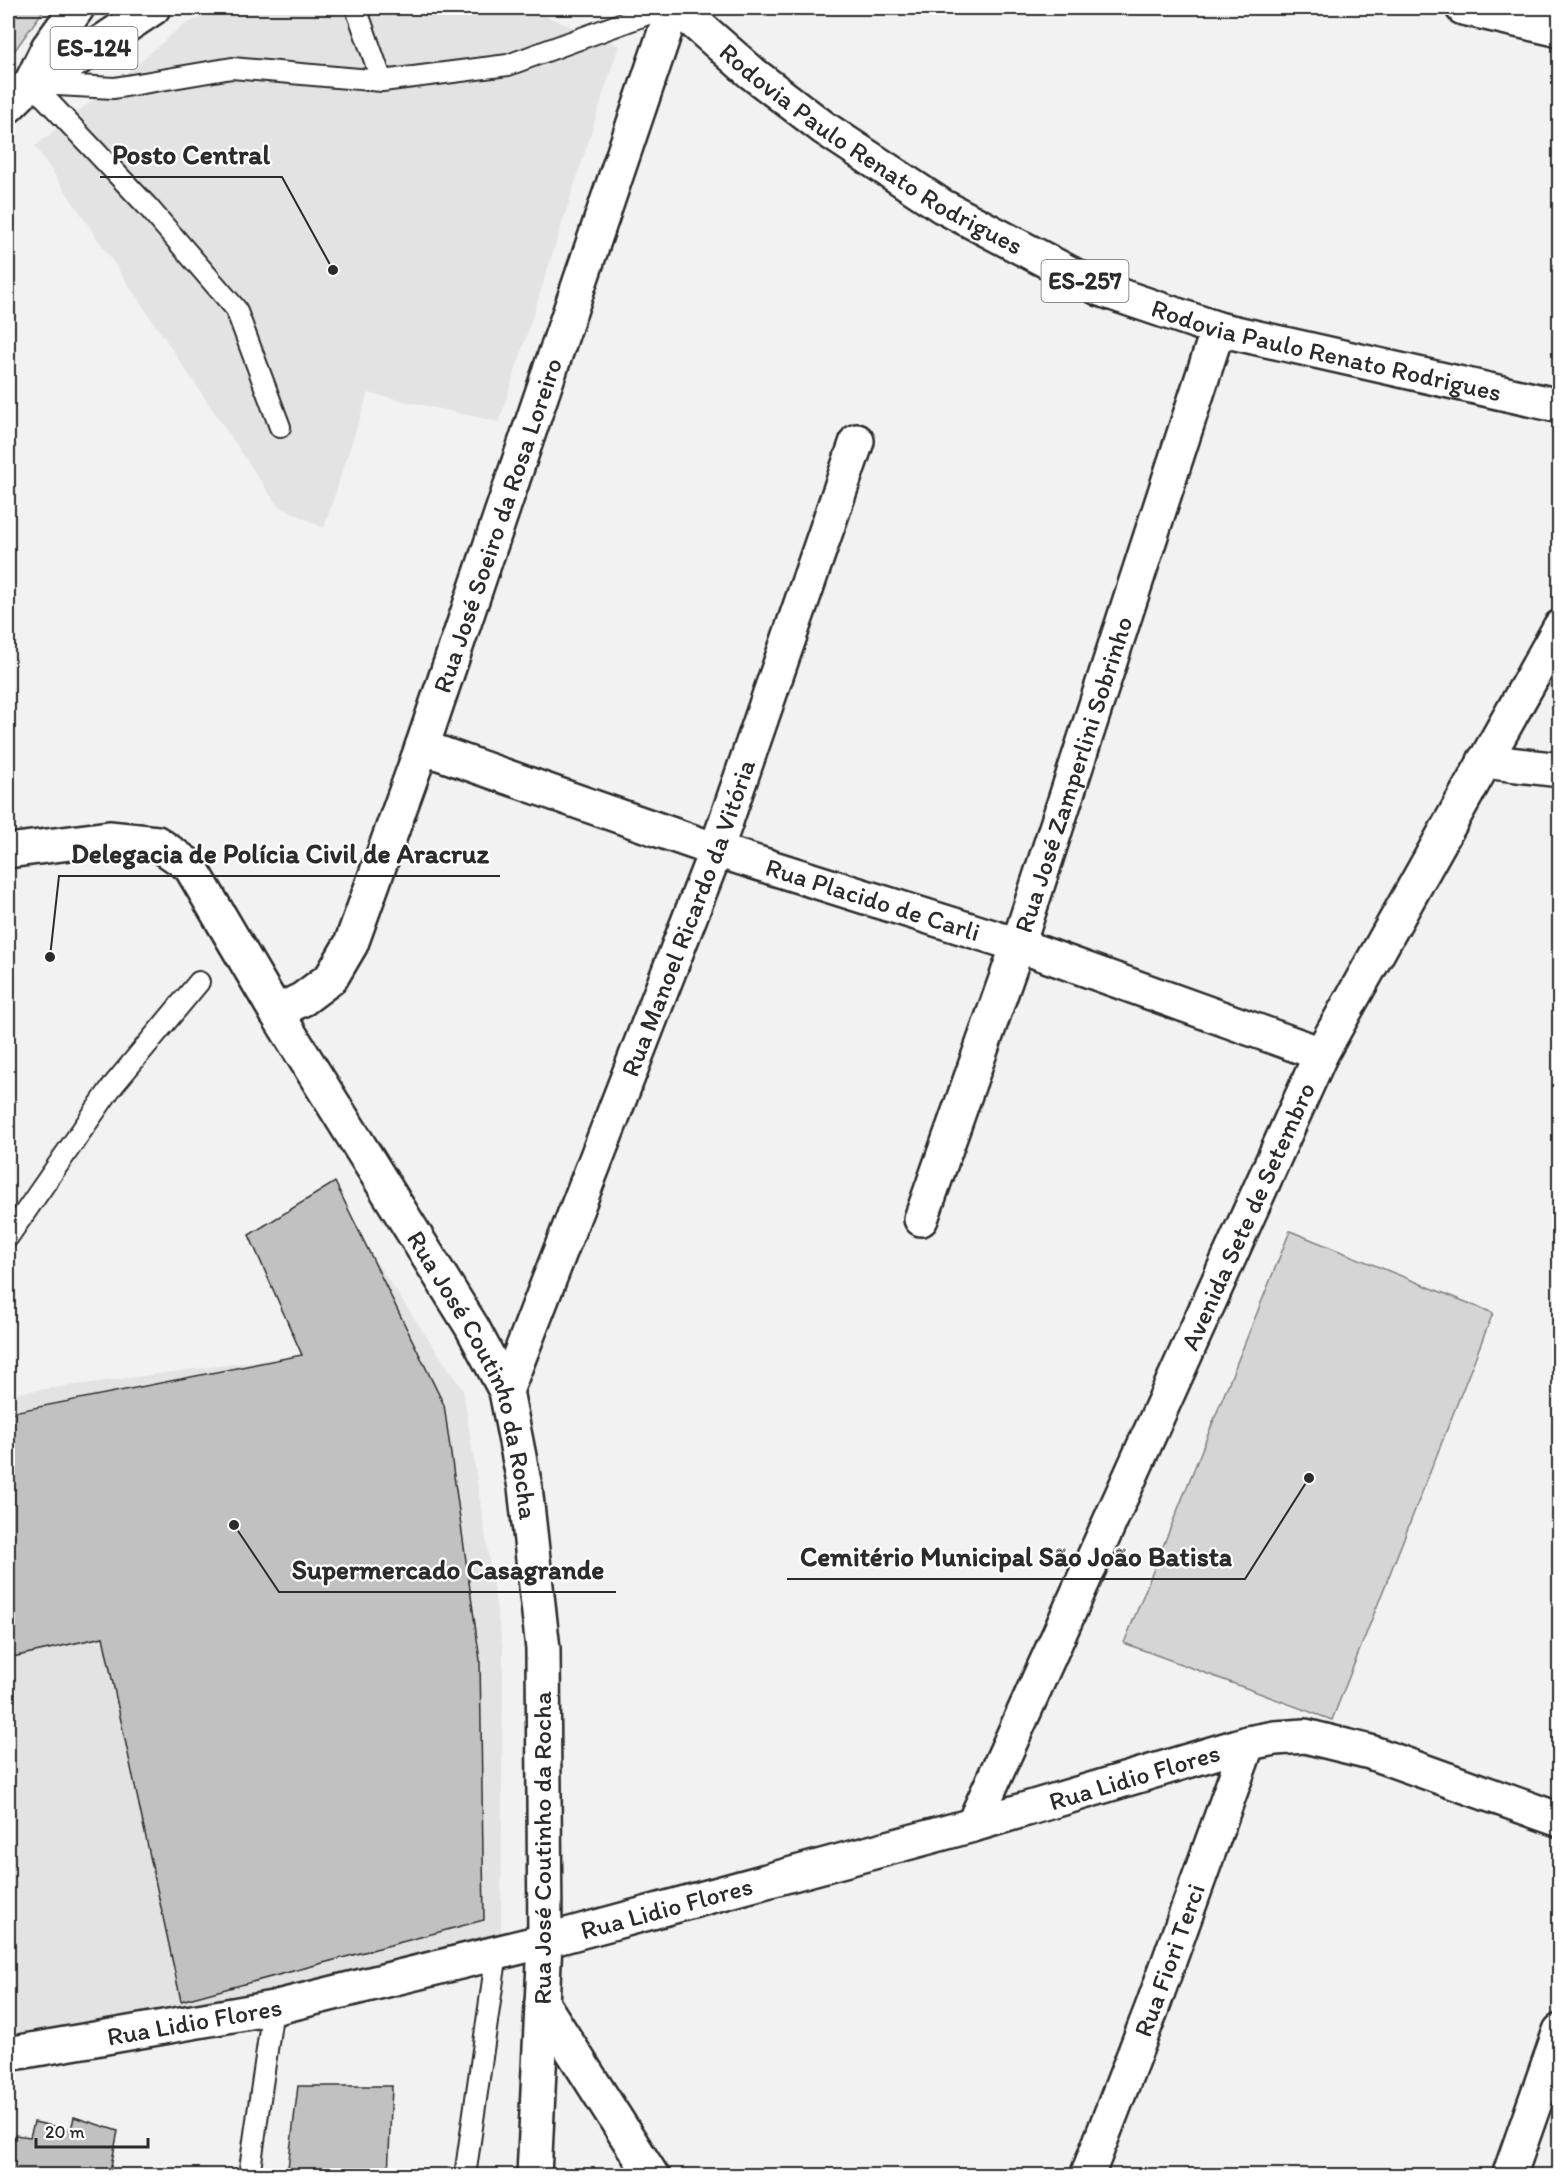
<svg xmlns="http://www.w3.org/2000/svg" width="1567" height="2183" viewBox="0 0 1567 2183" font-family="Itim,sans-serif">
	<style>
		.built { fill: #e3e3e3 }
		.green { fill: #d5d5d5; stroke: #808080; stroke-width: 1.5 }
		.building { fill: #c1c1c1; stroke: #2b2b2b; stroke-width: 1.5 }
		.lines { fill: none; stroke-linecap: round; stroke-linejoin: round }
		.lane-casing { stroke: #2b2b2b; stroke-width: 24 }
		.street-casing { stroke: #2b2b2b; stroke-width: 38 }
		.primary-casing { stroke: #2b2b2b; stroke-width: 38 }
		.lane { stroke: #fff; stroke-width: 20 }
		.street { stroke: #fff; stroke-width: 33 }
		.primary { stroke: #fff; stroke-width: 33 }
		.labels { text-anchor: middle; stroke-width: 4.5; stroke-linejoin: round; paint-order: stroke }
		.shield { fill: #fff; stroke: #6b6b6b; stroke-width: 1.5 }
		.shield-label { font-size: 24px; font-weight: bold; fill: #2b2b2b }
		.street-label { font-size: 26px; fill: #2b2b2b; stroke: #fff }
		.leader { fill: none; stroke: #2b2b2b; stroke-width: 2 }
		.callout-dot { fill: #2b2b2b; stroke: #fff; stroke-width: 2 }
		.callout-label { font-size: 27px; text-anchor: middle; font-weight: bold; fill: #2b2b2b; stroke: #fff; stroke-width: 4.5; stroke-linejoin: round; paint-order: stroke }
	</style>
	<rect width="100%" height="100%" fill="#f2f2f2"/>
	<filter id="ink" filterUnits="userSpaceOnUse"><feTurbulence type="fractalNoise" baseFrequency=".0167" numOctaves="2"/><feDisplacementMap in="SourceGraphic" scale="12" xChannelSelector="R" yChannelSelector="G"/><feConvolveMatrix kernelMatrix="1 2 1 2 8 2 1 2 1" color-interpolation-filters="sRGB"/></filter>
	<g filter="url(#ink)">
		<path class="built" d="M225 8H524L619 45 499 422 368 393 324 528 277 505 35 146 135 66 183 25Z
			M326 1188 463 1390 503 1649 501 1941 8 2053V1394L301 1355 249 1235Z"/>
		<path class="green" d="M8 8H45L8 60Z
			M1290 1231 1493 1313 1332 1720 1124 1643Z"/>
		<path class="building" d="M335 1182 444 1405 480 1660 484 1920 181 2001 103 1637 8 1658V1413L302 1355 249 1235Z
			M298 2086H392L388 2176H287Z
			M74 2117 118 2131 109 2176H8V2153L10 2154 15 2135 30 2137 34 2122 71 2130Z"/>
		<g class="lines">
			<g class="lane-casing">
				<path id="lane" d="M356 8 382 81
					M31 83 148 207 236 309 280 427
					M38 84 114 88 232 68 382 81 508 65 664 8
					M8 1237 111 1088 199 982
					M249 2176 273 2008
					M465 2176 497 1952"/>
			</g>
			<g class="street-casing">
				<g id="street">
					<path d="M1463 8 1560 30"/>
					<path id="s1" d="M422 747 716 850 1018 945 1321 1054"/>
					<path d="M1484 761 1560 770"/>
					<path id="s2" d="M8 851 109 838 157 843 190 866 276 1012 472 1327 506 1391 525 1487 543 1649 545 1941 534 2176"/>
					<path id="s3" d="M276 1012 303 999 331 978 351 944 422 747 673 8"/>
					<path id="s4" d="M921 1219 1018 945 1218 329"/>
					<path id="s5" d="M506 1391 716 850 857 441"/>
					<path id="s6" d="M973 1825 1321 1054 1560 627"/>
					<path d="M542 2003 652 2176"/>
					<path id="s7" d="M8 2054 273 2008 545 1941 973 1825 1248 1743 1275 1738 1305 1736 1370 1752 1560 1820"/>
					<path id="s8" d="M1087 2176 1152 2008 1248 1743"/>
					<path d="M1509 2176 1560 2031"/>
				</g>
			</g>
			<g class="primary-casing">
				<g id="primary">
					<path id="s9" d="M678 8 752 73 824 128 942 206 1100 289 1218 329 1560 406"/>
					<path d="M31 83 48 48 77 8"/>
					<path d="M8 106 31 83 72 62 153 8"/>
				</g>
			</g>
			<use href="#lane" class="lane"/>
			<use href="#street" class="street"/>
			<use href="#primary" class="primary"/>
		</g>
	</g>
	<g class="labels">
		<g class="shield">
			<rect x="50.5" y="27" width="87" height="42" rx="4.5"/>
			<rect x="1041.5" y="260" width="87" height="42" rx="4.5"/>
		</g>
		<g class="shield-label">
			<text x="94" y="56">ES-124</text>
			<text x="1085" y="289">ES-257</text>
		</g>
		<g class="street-label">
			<text dy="9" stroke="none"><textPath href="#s9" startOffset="240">Rodovia Paulo Renato Rodrigues</textPath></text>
			<text dy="9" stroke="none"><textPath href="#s9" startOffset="744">Rodovia Paulo Renato Rodrigues</textPath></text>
			<text dy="9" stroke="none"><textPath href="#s3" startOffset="548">Rua José Soeiro da Rosa Loreiro</textPath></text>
			<text dy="9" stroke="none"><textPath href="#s4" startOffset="470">Rua José Zamperlini Sobrinho</textPath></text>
			<text dy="9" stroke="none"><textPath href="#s1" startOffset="476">Rua Placido de Carli</textPath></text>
			<text dy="9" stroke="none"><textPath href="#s5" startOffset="507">Rua Manoel Ricardo da Vitória</textPath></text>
			<text dy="9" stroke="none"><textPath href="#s6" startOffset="668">Avenida Sete de Setembro</textPath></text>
			<text dy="9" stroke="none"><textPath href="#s2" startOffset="777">Rua José Coutinho da Rocha</textPath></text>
			<text dy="9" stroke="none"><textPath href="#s7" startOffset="1161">Rua Lidio Flores</textPath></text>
			<text transform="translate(542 1848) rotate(-90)" y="9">Rua José Coutinho da Rocha</text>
			<text dy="9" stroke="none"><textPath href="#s7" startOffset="675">Rua Lidio Flores</textPath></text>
			<text dy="9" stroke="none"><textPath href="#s8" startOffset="231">Rua Fiori Terci</textPath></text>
			<text dy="9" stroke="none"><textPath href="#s7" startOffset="189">Rua Lidio Flores</textPath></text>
		</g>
	</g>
	<path class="leader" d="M333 270L282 177H100M50 957L59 876H500M1309 1478L1245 1579H787M234 1525L279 1592H616"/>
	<g class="callout-dot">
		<circle cx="333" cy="270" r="6"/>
		<circle cx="50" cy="957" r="6"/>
		<circle cx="1309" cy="1478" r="6"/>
		<circle cx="234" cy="1525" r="6"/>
	</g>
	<g class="callout-label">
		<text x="191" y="164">Posto Central</text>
		<text x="280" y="863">Delegacia de Polícia Civil de Aracruz</text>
		<text x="1016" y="1566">Cemitério Municipal São João Batista</text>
		<text x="448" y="1579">Supermercado Casagrande</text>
	</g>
	<rect width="1567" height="2183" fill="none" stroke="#fff" stroke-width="30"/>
	<rect x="15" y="15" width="1537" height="2153" fill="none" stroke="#2b2b2b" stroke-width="2" filter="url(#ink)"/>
	<path d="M36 2138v9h112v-9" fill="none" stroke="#2b2b2b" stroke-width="3"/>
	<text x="45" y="2138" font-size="18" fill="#2b2b2b" stroke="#ffffff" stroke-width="4.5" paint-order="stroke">20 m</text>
</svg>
